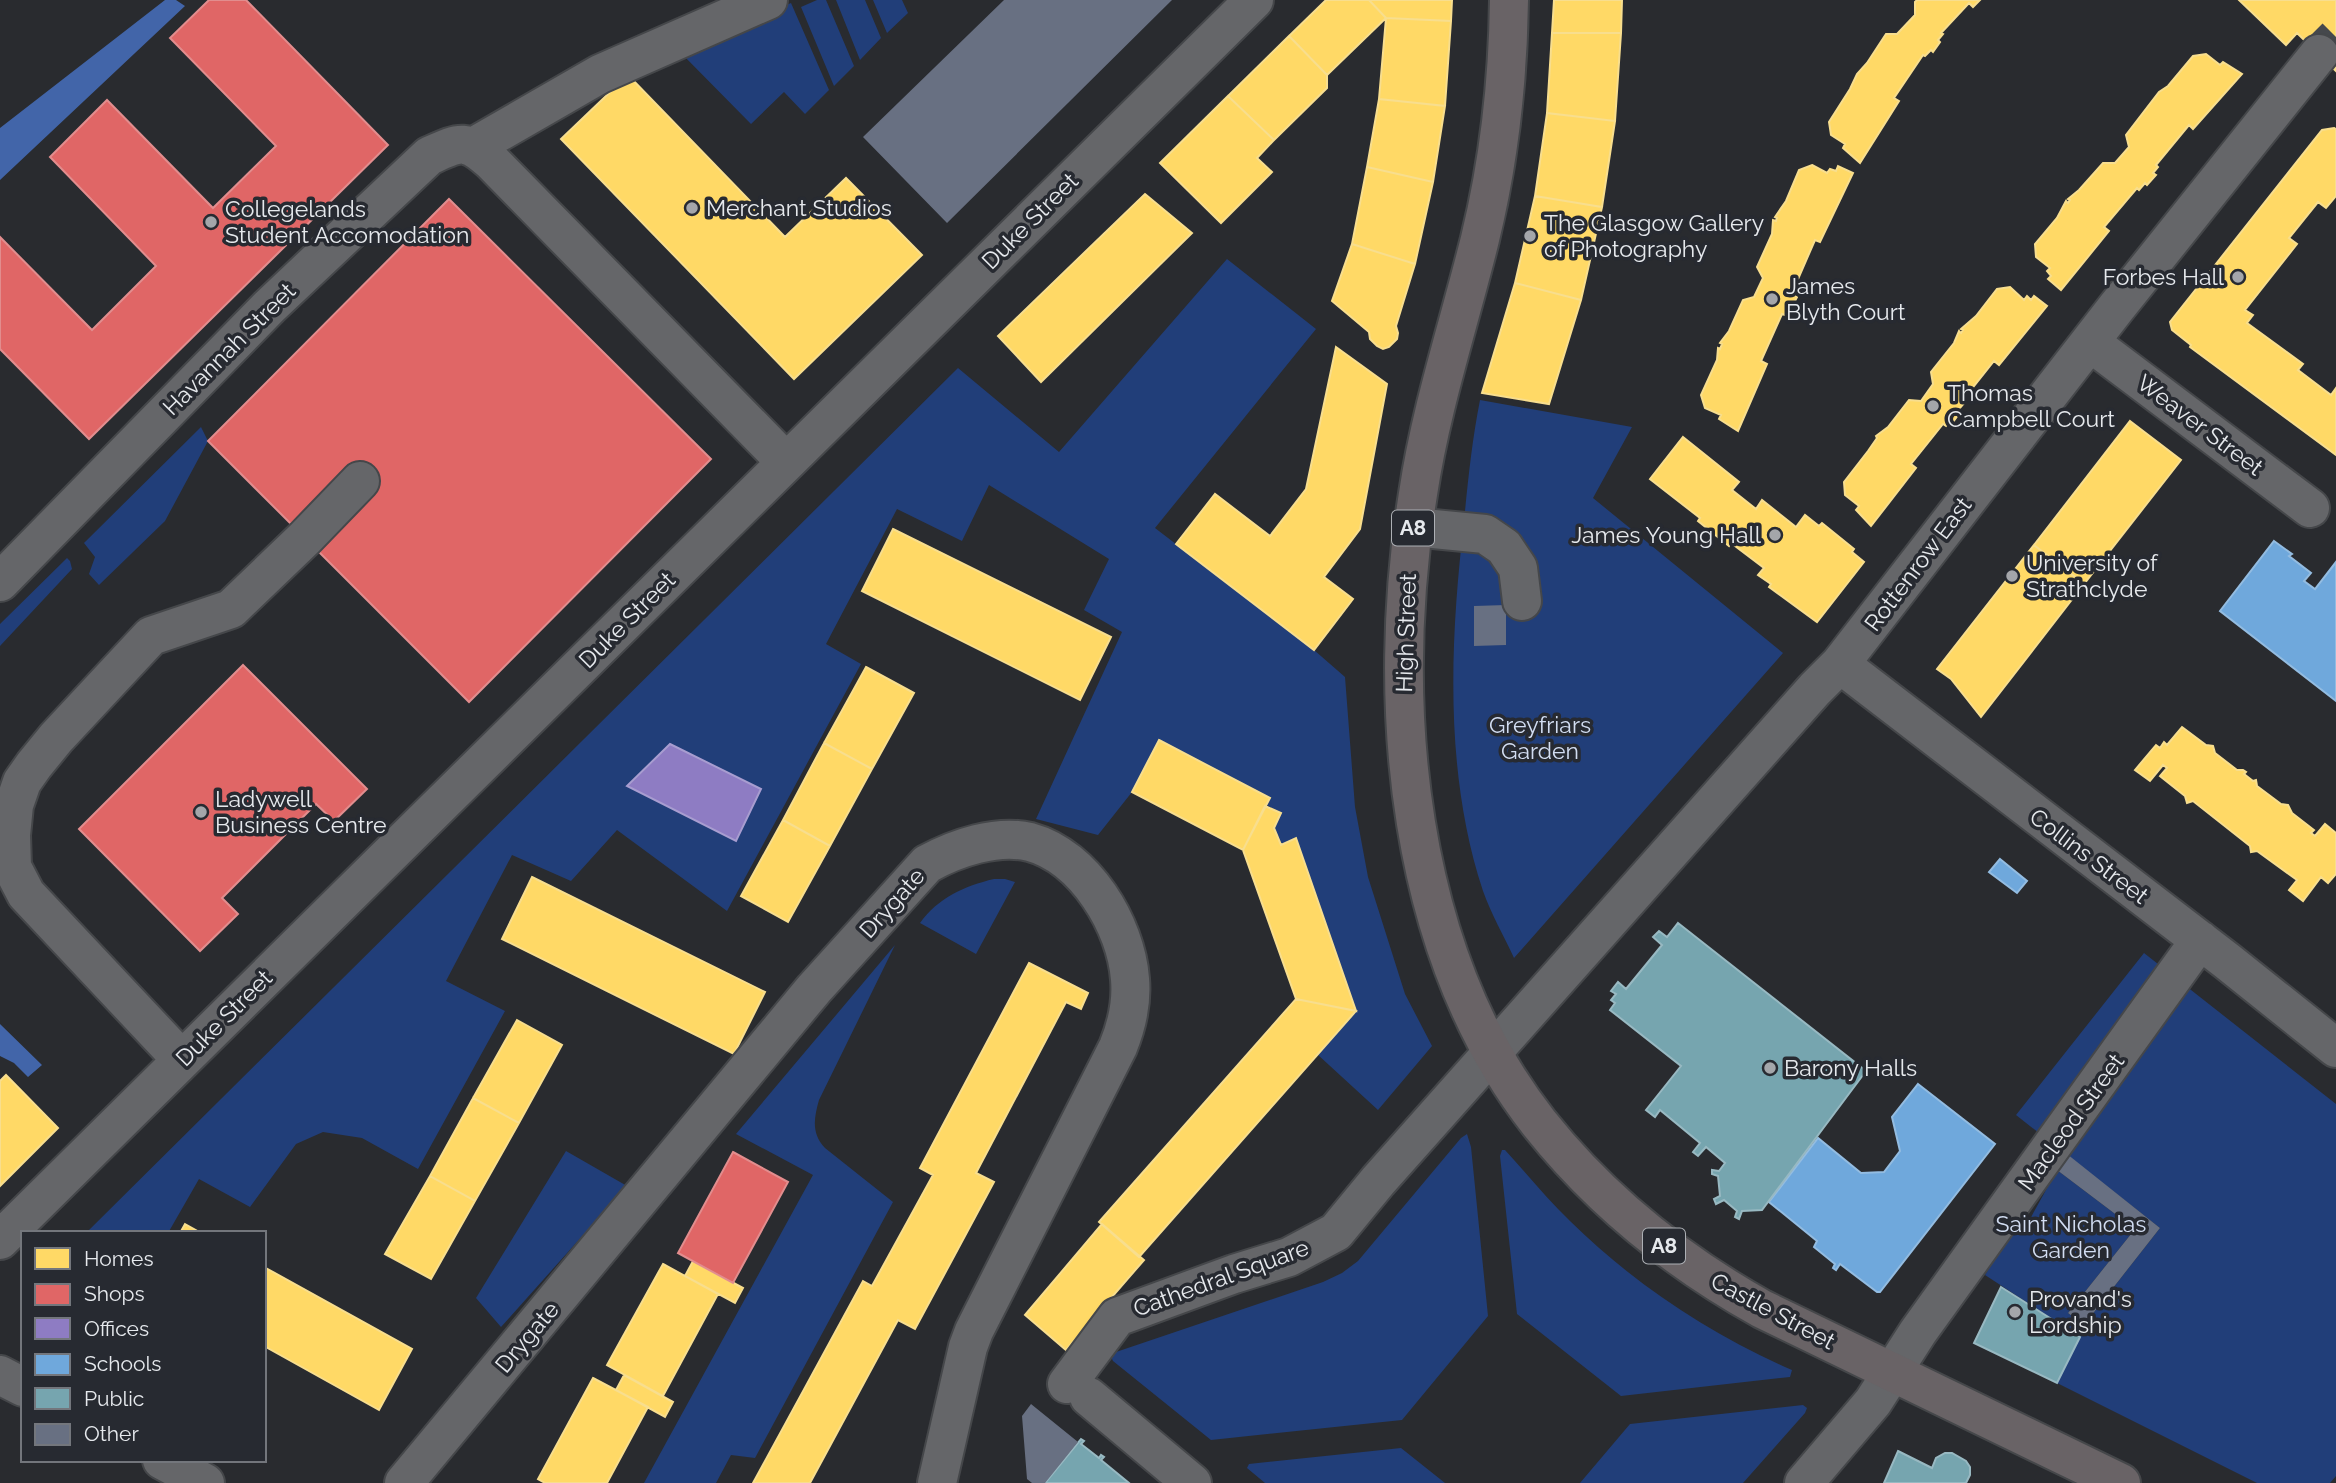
<svg xmlns="http://www.w3.org/2000/svg" width="2336" height="1483" viewBox="0 0 2336 1483" font-family="Raleway,sans-serif">
	<style>
		.green { fill: #213e79 }
		.water { fill: #4265a9 }
		.homes { fill: #ffd966; stroke: #f8de8e; stroke-width: 2 }
		.shops { fill: #e06666; stroke: #e28d8e; stroke-width: 2 }
		.offices { fill: #8e7cc3; stroke: #a89dd0; stroke-width: 2 }
		.schools { fill: #6fa8dc; stroke: #93bce1; stroke-width: 2 }
		.public { fill: #76a5af; stroke: #98b9c2; stroke-width: 2 }
		.building { fill: #687082 }
		.lines { fill: none; stroke-linecap: round; stroke-linejoin: round }
		.minor-tunnel { stroke: #45484c; stroke-width: 38; stroke-dasharray: 38 19; stroke-linecap: butt }
		.minor-casing { stroke: #45474a; stroke-width: 42 }
		.major-casing { stroke: #45474a; stroke-width: 42 }
		.minor { stroke: #656669; stroke-width: 38 }
		.major { stroke: #696366; stroke-width: 38 }
		.poi-dot { fill: #a4a6aa; stroke: #272a31; stroke-width: 2.5 }
		.labels { text-anchor: middle; stroke-width: 7; stroke-linejoin: round; paint-order: stroke }
		.shield { fill: #272a31; stroke: #adb0b5; stroke-width: 2 }
		.shield-label { font-size: 21px; font-weight: bold; fill: #e6e9ed }
		.poi-label { font-size: 23px; fill: #e6e9ed; stroke: #272a31; text-anchor: start }
		.street-label { font-size: 23px; fill: #e6e9ed; stroke: #272a31 }
		.park-label { font-size: 23px; fill: #d2ddf2; stroke: #272a31 }
	</style>
	<rect width="100%" height="100%" fill="#292b2f"/>
	<path class="green" d="M817 0H826L854 66 834 86 801 7Z
		M836 0H865L881 38 860 60Z
		M873 0H902L908 13 887 33Z
		M791 3 829 90 805 114 784 92 751 124 680 52Z
		M1227 259 1316 329 1155 528 1314 650 1345 677 1355 807 1368 877 1405 994 1432 1046 1378 1110 1317 1054 1296 839 1281 845 1274 828 1280 813 1160 741 1132 792 1098 835 1036 819 1122 632 1084 610 1109 559 989 485 962 541 897 509 826 644 861 664 727 911 617 830 571 881 512 855 446 981 505 1011 418 1169 362 1138 323 1132 296 1144 250 1207 199 1179 168 1233H86L958 368 1059 452Z
		M1480 400 1632 427 1593 498 1783 653 1514 958C1504 936 1491 914 1483 891 1444 773 1450 643 1464 521 1468 481 1472 440 1480 400Z
		M201 427 208 441 165 521 99 585 89 574 95 557 84 543Z
		M67 558 70 561 72 569 0 646V624Z
		M994 879H1005L1015 882 976 954 920 923C938 898 964 886 994 879Z
		M895 945 819 1100C814 1118 811 1133 825 1148L893 1202 755 1458 731 1455 716 1483H644L813 1175 736 1134Z
		M2144 953 2336 1104V1476L2330 1483H2257L2057 1383 2080 1337 1985 1275 2012 1228H2025L2057 1170 2135 1229 2068 1313 2084 1325 2160 1228 2016 1115Z
		M1467 1134 1471 1147 1488 1316 1402 1420 1211 1440 1113 1361 1111 1357 1116 1352 1323 1282 1342 1273 1358 1261 1461 1138Z
		M1502 1150H1505C1527 1174 1547 1199 1570 1221 1634 1284 1711 1335 1792 1370L1790 1377 1621 1396 1517 1314 1500 1156Z
		M566 1151 627 1186 501 1327 476 1298Z
		M1803 1405 1807 1408 1805 1413 1743 1483H1580L1630 1424Z
		M1401 1448 1445 1483H1265L1247 1468 1249 1464 1258 1463Z"/>
	<path class="water" d="M165 0H176L185 6 0 180V128Z
		M0 1024 42 1065 28 1077 14 1063 0 1056Z"/>
	<path class="homes" d="M1326 0H1369L1386 18 1327 75 1289 36Z
		M1369 0H1452L1451 21 1386 18Z
		M1554 0H1622L1621 33H1552Z
		M1917 0H1980L1973 7 1969 3 1941 33 1943 34 1938 40 1940 42 1933 52 1931 50 1925 56 1923 55 1894 98 1899 101 1860 163 1843 148 1845 144 1831 135 1829 122 1850 89 1857 74 1867 63 1886 34H1897L1915 15V2Z
		M2239 0H2336V71L2297 33 2286 45Z
		M1386 18 1451 21 1445 106 1379 99Z
		M1552 33H1621L1615 121 1547 113Z
		M1289 36 1327 75V88L1274 140 1228 96Z
		M2206 54 2220 65 2223 62 2242 74 2193 129 2189 125 2156 165 2158 167 2153 173 2156 175 2147 185 2145 183 2139 190 2137 188 2104 227 2109 231 2061 290 2048 279 2051 276 2047 271 2050 268 2036 257 2035 244 2057 218 2066 201 2068 203 2070 200 2068 199 2079 190 2103 163H2115L2129 147 2126 135 2159 92 2168 86 2193 56Z
		M628 75 785 237 846 178 922 255 794 379 561 139Z
		M1228 96 1274 140 1257 158 1272 172 1221 223 1160 163Z
		M1379 99 1445 106 1433 182 1367 167Z
		M1547 113 1615 121 1602 207 1535 196Z
		M2334 128 2336 129V196L2326 208 2318 202 2289 238 2297 244 2245 310 2253 315 2247 323 2303 364 2298 370 2331 395 2336 388V455L2190 347 2191 345 2172 330 2170 322 2322 130Z
		M1812 165 1827 173 1830 169 1836 171 1838 166 1853 173 1820 242 1815 240 1795 286 1798 287 1794 295 1797 297 1791 309 1788 308 1785 315 1782 314 1761 361 1767 364 1738 431 1719 419 1721 415 1705 408 1701 395 1717 360 1718 348 1720 349 1722 344 1720 343 1729 331 1743 300 1754 297 1763 278 1757 267 1772 234 1773 220 1776 221 1777 218 1775 217 1786 201 1799 170Z
		M1367 167 1433 182 1415 264 1352 244Z
		M1145 194 1192 233 1041 382 998 336Z
		M1535 196 1602 207 1581 300 1515 283Z
		M1352 244 1415 264 1396 326 1398 333 1397 339 1389 347 1383 349 1377 346 1370 339 1369 332 1332 301Z
		M1515 283 1581 300 1549 404 1482 393Z
		M2010 287 2024 300 2027 296 2031 300 2034 296 2047 306 1999 365 1994 361 1963 400 1965 402 1959 409 1961 411 1953 422 1951 420 1946 426 1943 424 1911 464 1916 468 1871 526 1856 510 1859 506 1845 495 1844 482 1868 451 1877 438 1876 436 1888 427 1909 400 1921 401 1933 384 1931 372 1954 343 1959 331 1961 333 1963 330 1961 329 1976 316 1997 289Z
		M1336 347 1387 384 1360 529 1324 577 1353 599 1314 650 1176 544 1215 494 1270 536 1306 489Z
		M2130 421 2181 460 2084 584 2034 545Z
		M1683 437 1739 482 1732 490 1756 509 1762 500 1796 527 1805 515 1819 526 1822 523 1854 549 1852 552 1864 562 1817 622 1769 587 1771 584 1758 575 1764 568 1731 543 1729 546 1698 521 1700 518 1650 479Z
		M893 529 1111 637 1080 700 862 591Z
		M2034 545 2084 584 1981 717 1951 679 1937 669Z
		M866 667 914 693 872 769 824 743Z
		M2182 727 2206 745 2213 746 2215 753 2237 770H2243L2246 772 2244 774 2253 781 2256 780 2257 786 2281 804 2288 805 2292 813 2314 830 2311 833 2315 836 2325 824 2336 833V874L2328 883 2321 877 2303 901 2289 890 2297 880 2257 851 2251 852 2250 846 2193 801 2187 803 2185 796 2160 776 2167 768 2163 765 2150 781 2135 770 2156 745 2160 748 2164 742 2167 745Z
		M1159 740 1270 798 1243 850 1132 792Z
		M824 743 872 769 830 846 783 820Z
		M1265 806 1281 813 1274 828 1281 845 1296 838 1356 1011 1296 999 1243 850Z
		M783 820 830 846 788 922 741 896Z
		M532 877 765 992 734 1054 502 939Z
		M1029 963 1088 993 1081 1009 1066 1002 976 1173 994 1182 915 1329 898 1320 810 1483H753L863 1281 872 1286 933 1175 920 1168Z
		M1296 999 1356 1011 1139 1257 1099 1222Z
		M517 1020 562 1045 519 1123 473 1098Z
		M6 1075 58 1128 0 1186V1081Z
		M473 1098 519 1123 475 1201 430 1176Z
		M430 1176 475 1201 431 1279 385 1254Z
		M185 1224 201 1233H180Z
		M1102 1224 1144 1260 1066 1350 1025 1315Z
		M693 1261 743 1288 735 1303 685 1276Z
		M663 1264 718 1294 663 1396 607 1365Z
		M264 1267 412 1349 379 1410 264 1346Z
		M624 1375 673 1402 665 1417 616 1390Z
		M593 1378 648 1407 607 1483H545L538 1479Z"/>
	<path class="shops" d="M209 0H246L388 145 89 439 0 349V237L92 330 156 266 50 157 107 100 213 208 276 146 170 38Z
		M449 199 711 459 469 702 208 441Z
		M243 665 367 789 334 821 316 804 222 898 238 914 200 951 79 829Z
		M733 1152 788 1182 733 1283 678 1253Z"/>
	<path class="offices" d="M670 744 761 789 736 841 627 786Z"/>
	<path class="schools" d="M2274 541 2292 554 2289 556 2311 573 2304 581 2315 589 2336 562V701L2220 611Z
		M2000 859 2027 881 2017 893 1989 872Z
		M1918 1084 1995 1144 1880 1292H1877L1840 1264 1836 1270 1833 1268 1835 1264 1814 1247 1817 1241 1769 1202 1818 1138 1861 1173 1884 1172 1900 1151 1892 1117Z"/>
	<path class="public" d="M1678 923 1866 1071 1762 1210 1742 1211 1739 1219 1735 1217 1737 1211 1724 1200 1716 1204 1714 1199 1720 1196 1718 1176 1712 1174V1170L1719 1171 1725 1163 1706 1147 1698 1156 1693 1152 1700 1143 1660 1110 1655 1117 1646 1110 1681 1066 1610 1010 1615 1003 1611 1000 1616 994 1611 991 1618 982 1626 989 1662 945 1653 937 1659 931 1667 937Z
		M2001 1287 2080 1337 2057 1383 1974 1343Z
		M1081 1439 1084 1441 1081 1444 1099 1458 1101 1455 1104 1457 1101 1460 1129 1483H1045Z
		M1898 1451 1932 1468 1936 1458 1945 1453H1952L1966 1461 1970 1467V1475L1966 1483H1884Z"/>
	<path class="building" d="M1004 0H1172L947 223 863 137Z
		M1506 605V645L1474 646V606Z
		M2062 1150 2160 1228 2084 1325 2068 1313 2135 1229 2053 1167Z
		M1031 1404 1078 1442 1045 1483H1032L1027 1479 1022 1416Z"/>
	<g class="lines">
		<path class="minor-tunnel" d="M2319 54 2336 37"/>
		<g class="minor-casing">
			<path id="minor" d="M475 146 600 74 768 0
				M2091 343 2310 508
				M1413 527 1485 534 1504 547 1518 568 1522 601
				M0 582 269 307 429 156C460 142 465 138 491 161L786 462
				M1840 664 2227 961 2336 1048
				M182 1060 26 894 12 867 11 835 14 805 22 782 34 765 56 738 151 636 231 609 305 538 360 481
				M0 1240 1254 0
				M0 1375 23 1387
				M1067 1384 1117 1317 1234 1274 1289 1257 1336 1232 1378 1181 1815 689 1840 664 2116 308 2319 54
				M1089 1397 1192 1483
				M162 1460 205 1483
				M404 1483 814 989 927 864C956 848 997 834 1030 842 1085 857 1126 925 1130 979 1132 1002 1127 1025 1118 1047L974 1331 968 1347 937 1483
				M1804 1483 1873 1402 1918 1332 2200 940"/>
		</g>
		<g class="major-casing">
			<path id="major" d="M1509 0C1508 80 1499 161 1480 239 1459 324 1431 407 1418 494 1385 702 1405 952 1539 1123 1600 1200 1676 1261 1762 1309L2121 1483"/>
		</g>
		<use href="#minor" class="minor"/>
		<use href="#major" class="major"/>
	</g>
	<g class="poi-dot">
		<circle cx="692" cy="208" r="7"/>
		<circle cx="211" cy="222" r="7"/>
		<circle cx="1530" cy="236" r="7"/>
		<circle cx="2238" cy="277" r="7"/>
		<circle cx="1772" cy="299" r="7"/>
		<circle cx="1933" cy="406" r="7"/>
		<circle cx="1775" cy="535" r="7"/>
		<circle cx="2012" cy="576" r="7"/>
		<circle cx="201" cy="812" r="7"/>
		<circle cx="1770" cy="1068" r="7"/>
		<circle cx="2015" cy="1312" r="7"/>
	</g>
	<g class="labels">
		<g class="shield">
			<rect x="1392" y="510.5" width="42" height="35" rx="5"/>
			<rect x="1643" y="1228.5" width="42" height="35" rx="5"/>
		</g>
		<g class="shield-label">
			<text x="1413" y="535">A8</text>
			<text x="1664" y="1253">A8</text>
		</g>
		<g class="poi-label">
			<text x="706" y="216">Merchant Studios</text>
			<text x="225" y="217">Collegelands<tspan x="225" dy="26">Student Accomodation</tspan></text>
			<text x="1544" y="231">The Glasgow Gallery<tspan x="1544" dy="26">of Photography</tspan></text>
			<text x="2224" y="285" text-anchor="end">Forbes Hall</text>
			<text x="1786" y="294">James<tspan x="1786" dy="26">Blyth Court</tspan></text>
			<text x="1947" y="401">Thomas<tspan x="1947" dy="26">Campbell Court</tspan></text>
			<text x="1761" y="543" text-anchor="end">James Young Hall</text>
			<text x="2026" y="571">University of<tspan x="2026" dy="26">Strathclyde</tspan></text>
			<text x="215" y="807">Ladywell<tspan x="215" dy="26">Business Centre</tspan></text>
			<text x="1784" y="1076">Barony Halls</text>
			<text x="2029" y="1307">Provand's<tspan x="2029" dy="26">Lordship</tspan></text>
		</g>
		<g class="street-label">
			<text transform="translate(1030 221) rotate(-45)" y="8">Duke Street</text>
			<text transform="translate(229 349) rotate(-45)" y="8">Havannah Street</text>
			<text transform="translate(2200 425) rotate(37)" y="8">Weaver Street</text>
			<text transform="translate(1918 564) rotate(-53)" y="8">Rottenrow East</text>
			<text transform="translate(627 620) rotate(-45)" y="8">Duke Street</text>
			<text transform="translate(1406 633) rotate(-88)" y="8">High Street</text>
			<text transform="translate(2089 856) rotate(37)" y="8">Collins Street</text>
			<text transform="translate(892 903) rotate(-48)" y="8">Drygate</text>
			<text transform="translate(224 1018) rotate(-45)" y="8">Duke Street</text>
			<text transform="translate(2071 1122) rotate(-54)" y="8">Macleod Street</text>
			<text transform="translate(1221 1278) rotate(-20)" y="8">Cathedral Square</text>
			<text transform="translate(1773 1311) rotate(28)" y="8">Castle Street</text>
			<text transform="translate(527 1337) rotate(-50)" y="8">Drygate</text>
		</g>
		<g class="park-label">
			<text x="1540" y="733">Greyfriars<tspan x="1540" dy="26">Garden</tspan></text>
			<text x="2071" y="1232">Saint Nicholas<tspan x="2071" dy="26">Garden</tspan></text>
		</g>
	</g>
	<rect x="21" y="1231" width="245" height="231" fill="#272a31" stroke="#73767c" stroke-width="2"/>
	<rect x="35" y="1248" width="35" height="21" fill="#ffd966" stroke="#73767c" stroke-width="2"/>
	<text x="84" y="1266" font-size="21" fill="#e6e9ed">Homes</text>
	<rect x="35" y="1284" width="35" height="21" fill="#e06666" stroke="#73767c" stroke-width="2"/>
	<text x="84" y="1301" font-size="21" fill="#e6e9ed">Shops</text>
	<rect x="35" y="1318" width="35" height="21" fill="#8e7cc3" stroke="#73767c" stroke-width="2"/>
	<text x="84" y="1336" font-size="21" fill="#e6e9ed">Offices</text>
	<rect x="35" y="1354" width="35" height="21" fill="#6fa8dc" stroke="#73767c" stroke-width="2"/>
	<text x="84" y="1371" font-size="21" fill="#e6e9ed">Schools</text>
	<rect x="35" y="1388" width="35" height="21" fill="#76a5af" stroke="#73767c" stroke-width="2"/>
	<text x="84" y="1406" font-size="21" fill="#e6e9ed">Public</text>
	<rect x="35" y="1424" width="35" height="21" fill="#687082" stroke="#73767c" stroke-width="2"/>
	<text x="84" y="1441" font-size="21" fill="#e6e9ed">Other</text>
</svg>
